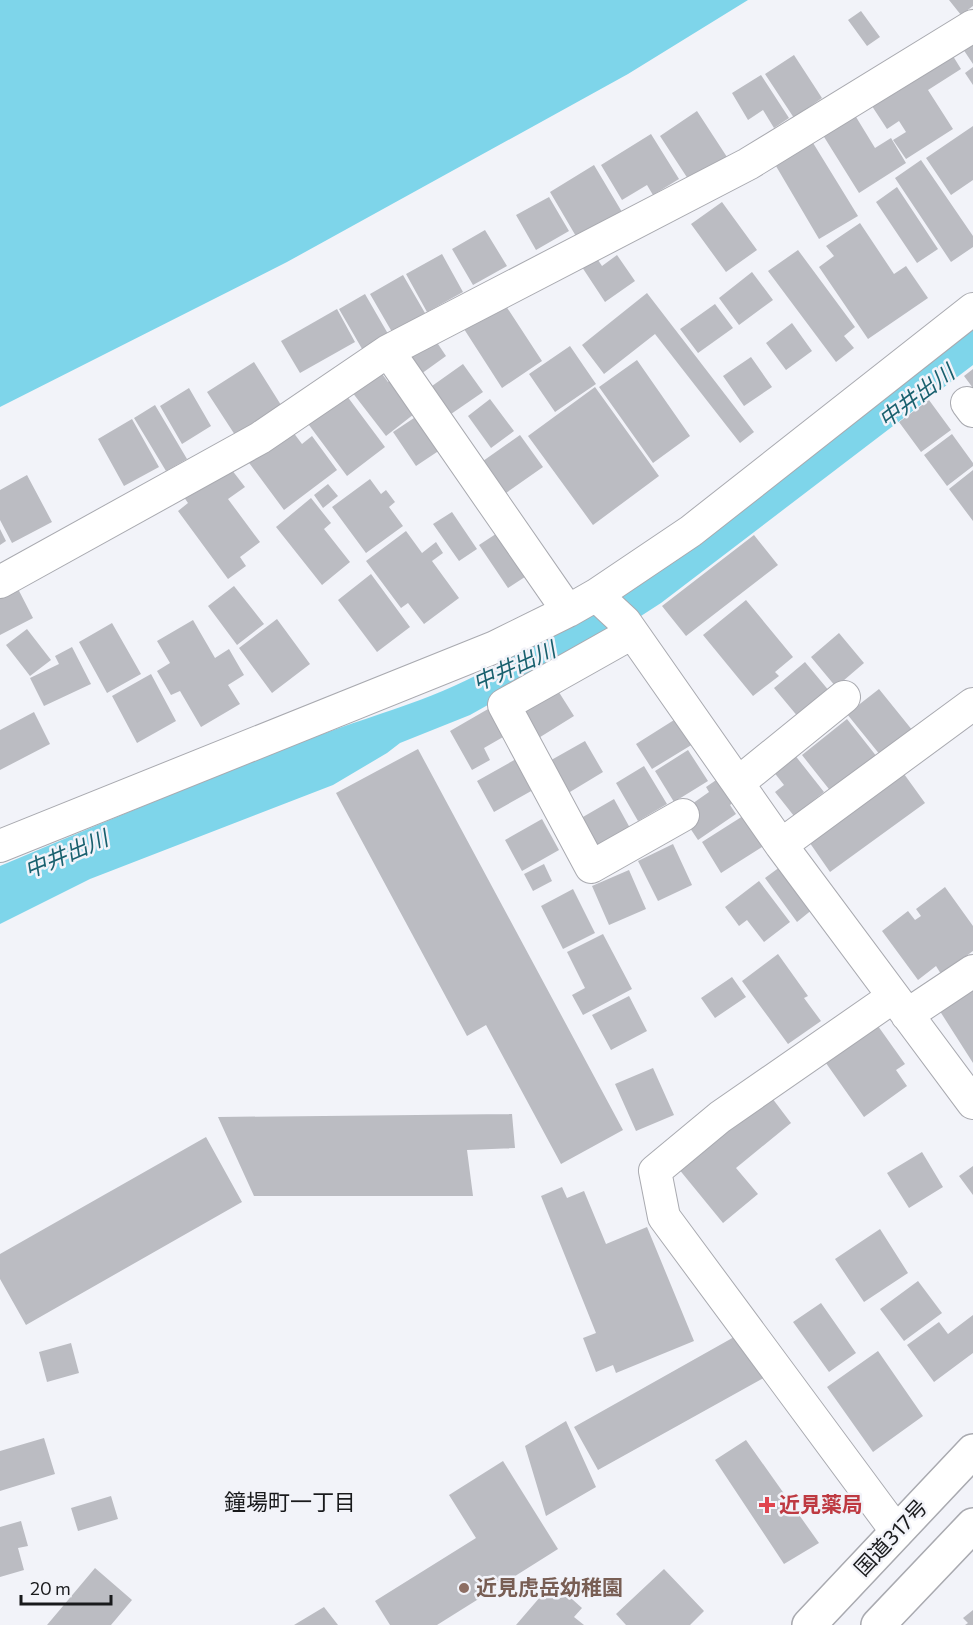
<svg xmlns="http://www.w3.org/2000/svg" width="973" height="1625" viewBox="0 0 973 1625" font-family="Commissioner,'Noto Sans JP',sans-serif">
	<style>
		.water { fill: #7ed5ea }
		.building { fill: #bbbcc2 }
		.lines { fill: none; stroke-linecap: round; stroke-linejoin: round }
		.minor-casing { stroke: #a9aab0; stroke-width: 34 }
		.highway-casing { stroke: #a9aab0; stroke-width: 36 }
		.minor { stroke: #fff; stroke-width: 32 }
		.highway { stroke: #fff; stroke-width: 33 }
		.health-dot { fill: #e0444e; stroke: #f2f3f9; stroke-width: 2 }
		.education-dot { fill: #8d6e63; stroke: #f2f3f9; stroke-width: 2 }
		.labels { text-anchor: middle; stroke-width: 5; stroke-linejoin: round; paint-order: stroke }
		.health-label { font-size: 21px; font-weight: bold; fill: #be3a42; stroke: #f2f3f9; text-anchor: start }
		.street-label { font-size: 21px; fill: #191a1c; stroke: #f2f3f9 }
		.education-label { font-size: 21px; font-weight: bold; fill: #785e54; stroke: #f2f3f9; text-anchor: start }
		.water-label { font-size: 22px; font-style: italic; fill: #18606e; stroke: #f2f3f9 }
		.neighbourhood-label { font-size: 22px; fill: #191a1c; stroke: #f2f3f9 }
	</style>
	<rect width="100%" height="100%" fill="#f2f3f9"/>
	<path class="water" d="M0 0H748L628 74 287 262 0 407Z
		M973 320V365L661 603 610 636 470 715 400 743 387 753 333 785 90 879 0 924V866C104 822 208 779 312 738 348 724 385 713 420 700 469 682 514 656 559 630Z"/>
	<path class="building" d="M949 0H973V6L961 15Z
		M861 11 880 37 867 46 848 20Z
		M973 34V64L959 43Z
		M948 48 961 69 928 90 953 129 906 159 893 140 906 132 899 121 887 129 868 100Z
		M794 55 822 98 794 118 765 74Z
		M973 67V85L965 73Z
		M761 75 789 118 774 128 763 110 748 120 732 93Z
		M697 111 727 157 690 182 660 136Z
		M853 112 875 148 891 138 906 163 859 193 821 132Z
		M973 126V180L951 195 926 158Z
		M651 134 679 179 653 195 647 185 622 200 601 165Z
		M810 138 858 216 819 239 773 161Z
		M921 160 973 236V247L951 262 895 178Z
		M594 165 622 212 577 238 550 192Z
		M897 187 938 249 917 263 876 202Z
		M549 197 569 231 536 250 516 215Z
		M722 202 757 250 726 272 691 224Z
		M860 223 894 274 906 266 928 298 868 339 819 267 834 256 826 246Z
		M485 230 507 266 473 285 452 249Z
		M798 250 855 327 844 336 854 348 836 362 768 271Z
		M442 254 463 292 427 312 406 274Z
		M594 254 602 266 617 255 635 281 605 302 580 264Z
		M752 272 773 300 739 325 719 298Z
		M403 275 425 313 392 332 370 294Z
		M647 293 754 432 740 443 655 334 604 374 582 345Z
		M365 294 391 339 365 354 339 309Z
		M504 303 542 361 502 388 464 329Z
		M715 304 733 328 698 353 680 329Z
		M337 309 355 342 300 373 281 341Z
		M792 323 812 351 786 370 766 343Z
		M432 335 446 356 421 374 406 352Z
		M570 346 596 384 555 412 529 374Z
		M751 357 772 387 744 406 723 376Z
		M637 360 690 436 653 463 599 387Z
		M254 362 281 405 235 435 207 392Z
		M463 364 483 392 451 414 432 386Z
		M973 369V388L964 376Z
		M380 371 388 382 398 375 423 407 386 436 352 392Z
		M595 387 659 476 593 525 528 436Z
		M189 388 211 426 182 444 160 406Z
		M341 388 385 447 347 476 303 417Z
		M490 399 514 431 491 448 468 416Z
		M929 400 951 430 921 452 899 422Z
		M155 405 187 459 166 471 134 418Z
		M423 412 446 446 416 466 393 432Z
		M132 419 159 467 124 486 98 439Z
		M293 432 302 444 312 436 337 470 284 510 244 456Z
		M952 434 973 463V466L947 486 924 455Z
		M520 435 543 467 506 493 483 461Z
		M225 461 245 487 228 499 260 542 240 557 246 566 228 579 178 511 188 503 181 493Z
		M973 470V521L949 489Z
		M27 475 52 522 12 543 0 520V490Z
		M370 479 381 494 386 490 395 502 389 507 403 526 366 553 332 507Z
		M328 484 338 496 323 508 314 495Z
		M311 498 331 523 324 529 350 562 322 585 276 527Z
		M452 512 477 549 459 561 433 524Z
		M505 528 534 571 508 588 479 545Z
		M0 529 6 541 0 545Z
		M406 531 422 553 436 542 443 553 432 561 459 598 424 624 408 603 401 608 366 561Z
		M754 535 778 565 686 636 662 606Z
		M371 574 410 627 377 652 338 600Z
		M16 585 33 618 0 635V593Z
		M234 586 264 624 237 645 208 606Z
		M746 600 793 657 775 672 779 676 753 696 703 635Z
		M277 619 310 664 272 693 239 648Z
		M193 620 215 658 229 649 244 675 228 685 240 704 201 727 180 691 171 695 157 671 170 663 157 641Z
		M112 623 141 674 107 693 79 642Z
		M27 629 51 660 30 676 6 645Z
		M839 633 864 663 836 687 811 657Z
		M72 647 91 684 44 706 30 678 59 664 55 656Z
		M805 662 830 692 799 718 774 688Z
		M151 674 176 721 137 743 112 696Z
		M555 686 574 716 537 739 519 709Z
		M879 689 917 736 885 761 847 714Z
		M495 705 510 733 484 748 490 760 472 770 450 731Z
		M34 712 50 744 0 770V730Z
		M682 715 698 741 652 769 636 744Z
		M847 719 881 762 836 798 802 755Z
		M585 741 603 772 565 795 546 763Z
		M418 749 623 1130 561 1164 486 1025 467 1036 336 793Z
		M688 750 708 781 674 802 655 771Z
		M794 754 824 792 794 816 775 792 784 785 773 771Z
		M516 759 533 790 494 812 477 781Z
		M644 766 667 804 638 821 616 783Z
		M899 767 925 803 830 872 805 836Z
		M725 774 741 797 730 805 736 814 698 840 684 819 689 806 709 792 706 787Z
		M614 799 630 828 592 850 576 821Z
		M754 809 773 840 721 873 702 842Z
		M542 819 559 850 522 871 505 840Z
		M673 844 692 885 658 901 638 861Z
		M788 861 819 904 797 922 765 878Z
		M544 864 552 881 533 891 524 874Z
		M629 870 646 909 609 925 592 886Z
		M759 881 790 922 764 942 747 920 739 926 725 907Z
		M945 887 973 926V951L941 974 936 966 918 980 882 931 908 911 915 920 921 916 916 909Z
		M573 889 595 933 563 949 541 906Z
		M603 934 632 989 583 1015 572 995 585 988 567 952Z
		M778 954 808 996 804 998 821 1021 788 1044 742 981Z
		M732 977 746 997 715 1018 701 998Z
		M973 980V1063L936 1005Z
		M629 996 647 1031 611 1050 592 1015Z
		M873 1019 905 1064 896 1070 907 1086 864 1117 821 1056Z
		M653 1068 674 1115 636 1131 615 1084Z
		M769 1094 791 1123 736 1168 758 1194 723 1223 678 1168Z
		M512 1114 515 1148 467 1150 473 1196H254L218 1117Z
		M206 1137 242 1202 26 1325 0 1279V1254Z
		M922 1152 943 1187 909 1208 887 1173Z
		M973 1166V1195L959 1176Z
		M562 1187 567 1198 584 1191 606 1244 647 1227 694 1341 616 1373 613 1365 596 1372 583 1338 596 1333 541 1196Z
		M880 1229 908 1273 864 1302 835 1259Z
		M918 1281 942 1313 904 1341 880 1309Z
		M821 1303 856 1353 829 1372 793 1322Z
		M973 1315V1353L934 1382 907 1345 939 1322 948 1334Z
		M743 1332 767 1376 598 1470 574 1427Z
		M71 1343 79 1373 47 1382 39 1352Z
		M878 1351 923 1416 873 1452 827 1387Z
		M566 1421 596 1487 546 1516 525 1446Z
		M44 1438 55 1474 0 1491V1451Z
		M746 1440 819 1543 784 1564 715 1460Z
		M503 1461 558 1549 437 1625H390L375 1601 476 1538 449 1495Z
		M111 1496 118 1519 78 1531 71 1508Z
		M21 1521 28 1546 18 1548 24 1570 0 1577V1527Z
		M95 1568 132 1600 111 1625H47Z
		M664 1569 704 1611 690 1625H626L616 1614Z
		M553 1582 582 1608 574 1617 584 1625H516Z
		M324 1607 338 1625H294Z
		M973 1610V1625H965L968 1623 963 1618Z"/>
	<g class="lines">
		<g class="minor-casing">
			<path id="minor" d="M388 351 568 611
				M967 403 973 411
				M0 582 260 438 388 351 748 164 973 26
				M596 595 625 622 781 845 973 1103
				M632 633 504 705 591 867 683 815
				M738 783 844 697
				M781 845 973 704
				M0 846 495 647 568 611 596 595 691 531 973 309
				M893 997 720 1117 655 1171 664 1217 897 1532
				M907 1015 973 971"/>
		</g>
		<g class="highway-casing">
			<path id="highway" d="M809 1625 973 1451
				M878 1625 973 1525"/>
		</g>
		<use href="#minor" class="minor"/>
		<use href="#highway" class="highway"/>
	</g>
	<path class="health-dot" d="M764 1496h6v6h6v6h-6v6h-6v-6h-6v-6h6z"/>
	<circle class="education-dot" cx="464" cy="1588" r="6"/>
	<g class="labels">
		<g class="health-label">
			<text x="779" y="1512">近見薬局</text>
		</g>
		<g class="street-label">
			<text transform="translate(891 1538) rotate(-47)" y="7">国道317号</text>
		</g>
		<g class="education-label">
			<text x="476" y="1595">近見虎岳幼稚園</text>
		</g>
		<g class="water-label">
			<text transform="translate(916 396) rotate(-37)" y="8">中井出川</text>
			<text transform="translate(514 666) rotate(-24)" y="8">中井出川</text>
			<text transform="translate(66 854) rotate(-23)" y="8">中井出川</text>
		</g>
		<g class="neighbourhood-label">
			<text x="290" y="1510">鐘場町一丁目</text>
		</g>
	</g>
	<path d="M21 1595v9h90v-9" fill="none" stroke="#191a1c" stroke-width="3"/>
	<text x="30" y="1595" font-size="18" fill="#191a1c" stroke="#f2f3f9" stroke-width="4.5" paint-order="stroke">20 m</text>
</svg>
